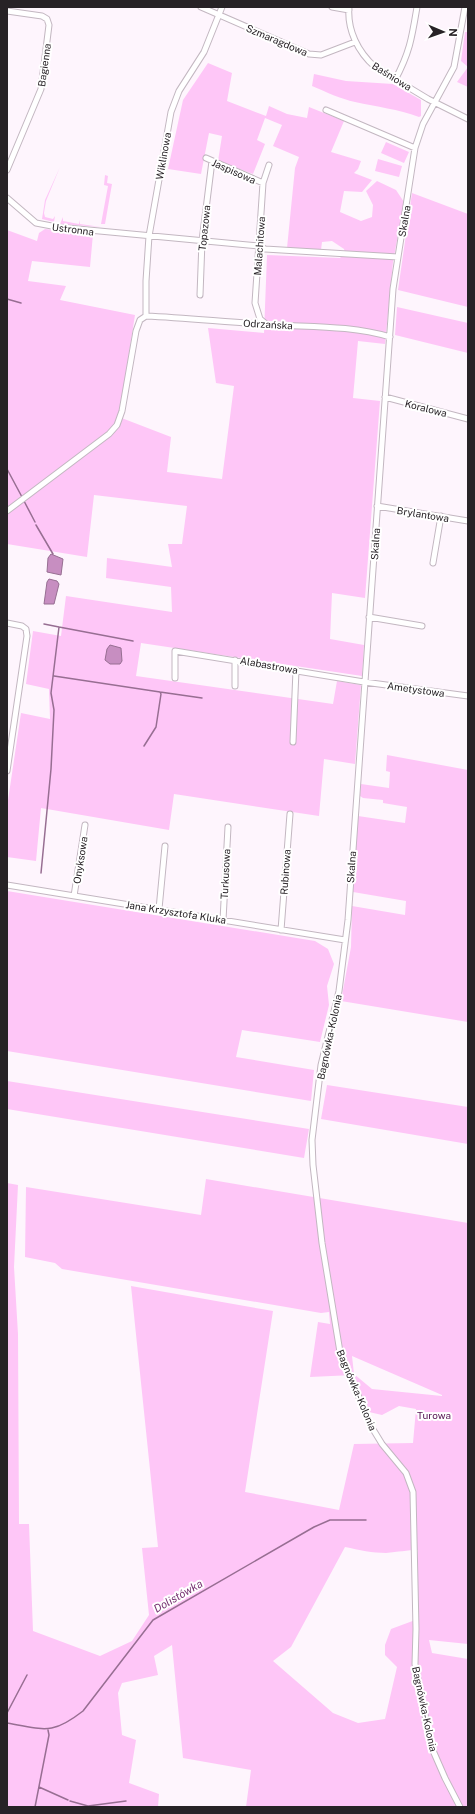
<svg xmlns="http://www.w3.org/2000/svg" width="475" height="1814" viewBox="0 0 475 1814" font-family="'Public Sans',sans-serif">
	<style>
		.green { fill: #fec6f7; fill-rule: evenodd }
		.water { fill: #c78ec1; stroke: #976e92 }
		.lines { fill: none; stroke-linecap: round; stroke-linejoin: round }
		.stream { stroke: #976e92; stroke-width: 1.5 }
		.minor-casing { stroke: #c3b7c1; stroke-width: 7 }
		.minor { stroke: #fff; stroke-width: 5 }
		.labels { text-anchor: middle; stroke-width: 4; stroke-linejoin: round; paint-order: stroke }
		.street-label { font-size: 10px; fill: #272226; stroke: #fff }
		.park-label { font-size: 10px; fill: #561253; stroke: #fff }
		.water-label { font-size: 11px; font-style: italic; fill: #773372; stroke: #fff }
	</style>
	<rect width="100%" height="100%" fill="#fef5fd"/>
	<path class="green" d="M465 32H468V87L457 82 468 67 461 61Z
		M208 63 232 73 227 101 266 116 269 106 287 114 307 118 309 107 344 121 331 152 361 161 358 169 354 173 372 180 362 192 344 191 340 212 361 221 372 217 373 205 366 191 377 181 396 190 404 202 393 262 385 344 358 341 353 398 380 401 365 598 332 593 330 639 364 645 362 676 141 643 136 676 333 704 337 681 361 685 355 764 324 759 319 816 174 794 169 830 41 808 36 861 7 857V807L21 713 50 719 49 689 26 684 33 631 61 636 66 596 172 612 171 587 106 578 107 558 172 567 168 544H182L187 506 94 495 87 557 7 544V230L37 241 39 233 45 229 93 234 90 267 32 261 28 281 66 286 60 300 135 315 119 417 171 437 167 472 222 479 234 386 216 383 208 328 264 333 267 255 340 258 345 253 344 249 332 241 322 242 321 250 287 248 295 168 299 157 273 146 282 125 265 118 257 140 265 144 253 174 218 161 222 136 209 133 201 174 168 169 183 100Z
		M314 74 346 81 393 84 421 100V116L419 117C398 109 377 107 355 102 341 99 326 92 312 86Z
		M386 142 409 152 404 163 381 153Z
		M378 159 402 166 399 177 375 171Z
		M60 167 46 201 44 213 45 217 53 219 55 216 54 222 42 219 45 200Z
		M105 175 108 176 107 183 112 184 105 224H101L108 186 104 185Z
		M412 193 468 214V307L398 290Z
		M63 217V221L79 224 80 220V224L101 227 60 224Z
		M397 307 468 323V353L395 335Z
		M387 755 468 770V1022L341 1001 351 947 352 906 405 915 406 901 353 892 358 816 405 823 407 807 383 803V800L363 798 360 796 361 784 389 788 390 772 386 771Z
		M7 891 315 941 328 949 334 964 327 986 329 1005 320 1042 242 1030 236 1057 314 1070 311 1101 7 1051Z
		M7 1081 309 1129 304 1158 7 1109Z
		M327 1085 468 1107V1144L321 1119Z
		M206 1179 468 1223V1644L429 1640 432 1653 468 1659V1807H246L251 1770 183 1758 172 1645 154 1656 158 1675 122 1683 118 1693 122 1735 136 1740 129 1783 159 1794 158 1807H7V1183L18 1185 14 1267 18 1334 19 1524H29L33 1631 100 1656 132 1641 149 1615 142 1548 158 1547 131 1286 273 1311 245 1492 339 1510 354 1444 413 1443 416 1409 399 1406 382 1415 369 1412 353 1375 310 1377 318 1322 330 1324 329 1312 321 1313 62 1269 55 1263 25 1257 26 1187 201 1215ZM352 1356 442 1395V1396L372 1389 354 1374ZM345 1547C359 1550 373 1553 386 1553 398 1552 407 1550 418 1550L416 1590 418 1619 391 1629 385 1645V1655L397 1667 385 1719 358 1723 333 1713 273 1661 291 1647Z"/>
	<path class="water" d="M51 554 63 559 61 575 47 572 48 558Z
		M49 579 57 581 59 584 54 604H44L47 582Z
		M110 645 121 648 122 661 120 664H110L105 660 107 649Z"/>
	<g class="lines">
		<path class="stream" d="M7 299 21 303
			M7 469 22 497
			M24 501 35 522
			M36 525 53 554
			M59 627 133 641
			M54 676 160 692 161 694 156 727 144 746
			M160 692 202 698
			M41 873 51 769 54 710 51 693 59 627 44 624
			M7 1713 27 1675
			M7 1723C44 1729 51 1736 83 1711L153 1620 314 1527 330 1520H366
			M39 1787 68 1800
			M70 1801 88 1806 126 1801
			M35 1807 49 1735 48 1730"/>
		<g class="minor-casing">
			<path id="minor" d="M201 7 309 54 321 55 355 42
				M332 7 349 10
				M349 7C347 30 358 52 375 67L428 99 468 119
				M7 11 42 16 47 19 49 25 41 89 7 170
				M395 80C410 52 412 37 417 7
				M326 110 415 148
				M206 158 263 183
				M7 198 36 223 57 227 259 246 265 249 398 257
				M200 295 202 241 212 161
				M146 316V281L149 236 171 112 179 91 204 52 222 7
				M146 316C190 318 234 323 277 325 315 327 353 326 390 337
				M266 324 260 319 255 303 263 183 269 165
				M385 397 468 419
				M377 506 468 521
				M7 511 109 434 117 425 122 411 136 331 140 320 146 316
				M433 563 441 516
				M369 617 422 626
				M7 623 22 626 26 629 27 636 7 771
				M175 678V651L364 682 468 696
				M235 686V660
				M293 742 296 670
				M7 885 345 940
				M74 896 85 825
				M159 909 165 846
				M223 920 228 827
				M281 930 290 814
				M460 1807 445 1778 431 1746 415 1664 416 1629 413 1492 406 1473 382 1444 371 1426 340 1352 322 1243 313 1165 312 1140 321 1065 339 991 348 920 393 289 415 148 423 124 454 67 465 7"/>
		</g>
		<use href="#minor" class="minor"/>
	</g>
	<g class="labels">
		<g class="street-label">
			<text transform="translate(277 40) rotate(23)" y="4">Szmaragdowa</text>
			<text transform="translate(44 65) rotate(-82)" y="4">Bagienna</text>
			<text transform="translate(392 76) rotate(32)" y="4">Baśniowa</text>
			<text transform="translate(163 156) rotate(-80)" y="4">Wiklinowa</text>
			<text transform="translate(234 171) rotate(24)" y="4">Jaspisowa</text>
			<text transform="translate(404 221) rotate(-80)" y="4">Skalna</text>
			<text transform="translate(204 228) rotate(-84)" y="4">Topazowa</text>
			<text transform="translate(73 229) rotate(7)" y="4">Ustronna</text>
			<text transform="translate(259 246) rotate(-86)" y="4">Malachitowa</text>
			<text transform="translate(268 324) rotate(3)" y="4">Odrzańska</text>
			<text transform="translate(426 408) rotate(14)" y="4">Koralowa</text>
			<text transform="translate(423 514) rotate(9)" y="4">Brylantowa</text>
			<text transform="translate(375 544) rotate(-86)" y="4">Skalna</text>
			<text transform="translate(269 665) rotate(10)" y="4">Alabastrowa</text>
			<text transform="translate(416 689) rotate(8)" y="4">Ametystowa</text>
			<text transform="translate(80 860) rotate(-81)" y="4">Onyksowa</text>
			<text transform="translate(351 867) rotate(-86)" y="4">Skalna</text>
			<text transform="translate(285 872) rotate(-86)" y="4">Rubinowa</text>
			<text transform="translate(225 874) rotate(-87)" y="4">Turkusowa</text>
			<text transform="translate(176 912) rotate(9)" y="4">Jana Krzysztofa Kluka</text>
			<text transform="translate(329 1037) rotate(-78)" y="4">Bagnówka-Kolonia</text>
			<text transform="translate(357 1390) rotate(67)" y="4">Bagnówka-Kolonia</text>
			<text transform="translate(425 1709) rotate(78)" y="4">Bagnówka-Kolonia</text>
		</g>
		<g class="park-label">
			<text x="434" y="1419">Turowa</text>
		</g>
		<g class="water-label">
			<text transform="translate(178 1596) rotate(-30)" y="4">Dolistówka</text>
		</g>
	</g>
	<rect width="475" height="1814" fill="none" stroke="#272226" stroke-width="16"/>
	<g transform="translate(443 32) rotate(92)" stroke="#ffffff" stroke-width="3" paint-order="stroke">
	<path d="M0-3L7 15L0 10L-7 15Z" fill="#272226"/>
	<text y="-6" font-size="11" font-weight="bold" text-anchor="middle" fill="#272226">N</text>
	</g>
</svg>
